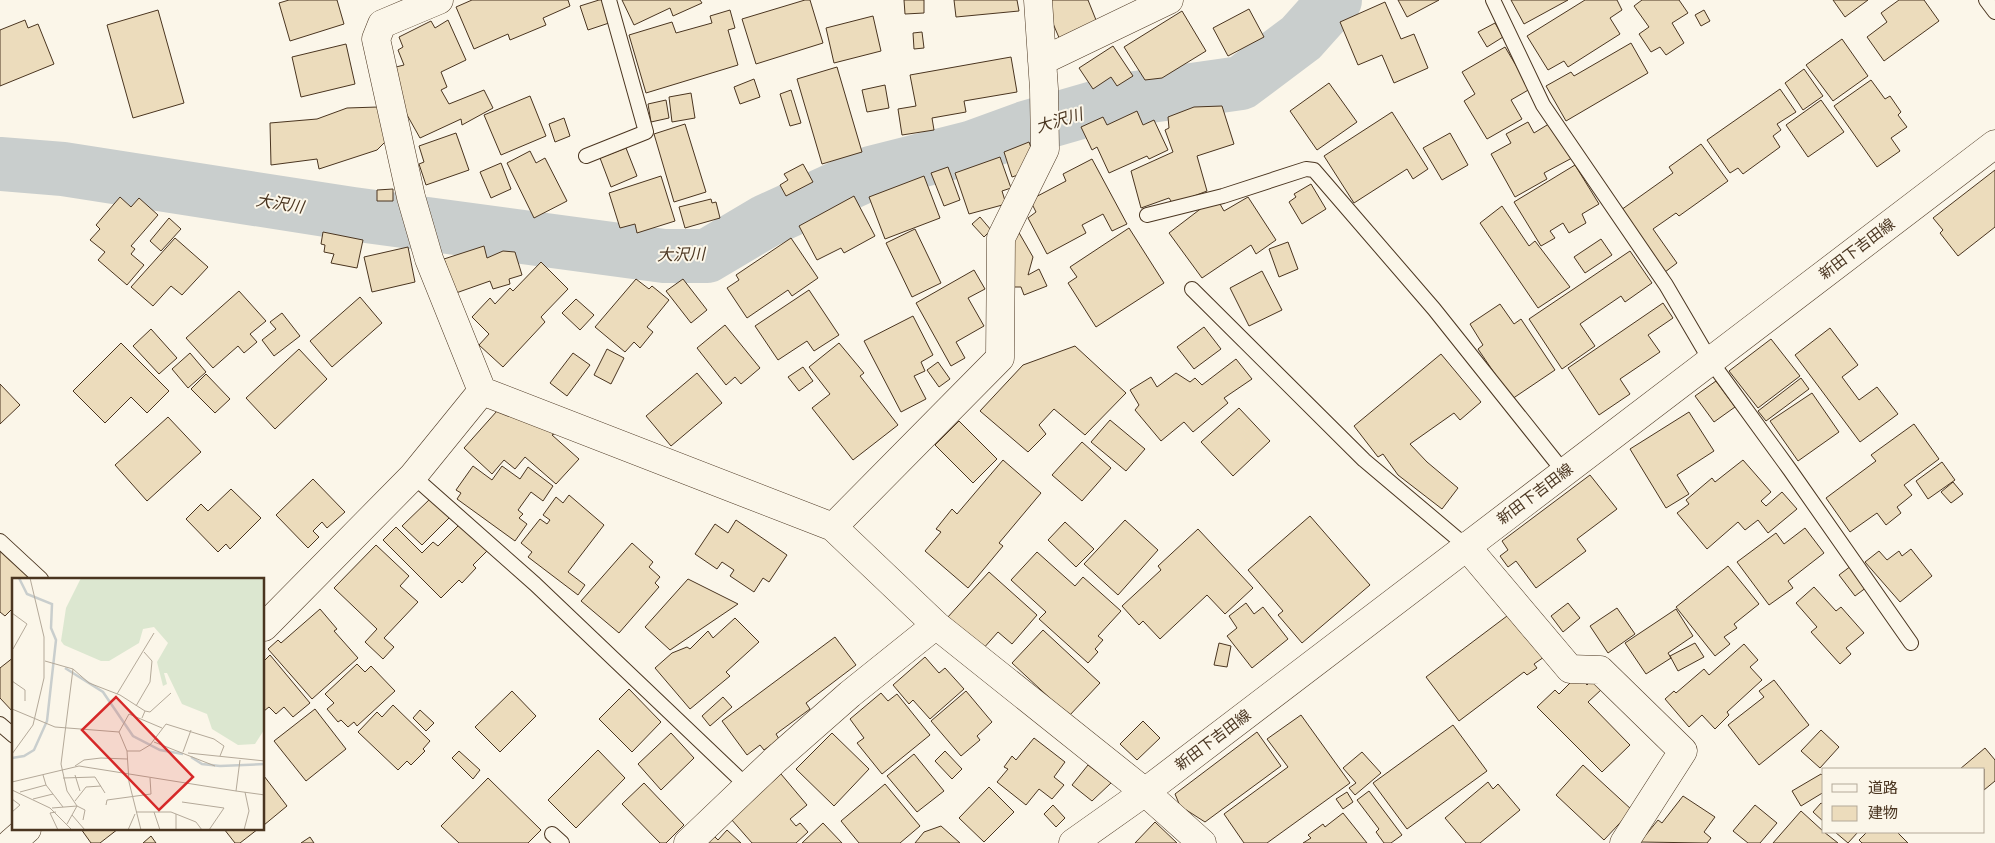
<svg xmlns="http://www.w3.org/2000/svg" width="1995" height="843" viewBox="0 0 1995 843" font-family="'Nunito Sans','Noto Sans JP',sans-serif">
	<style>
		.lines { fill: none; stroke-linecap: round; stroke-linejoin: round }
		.river { stroke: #c9cecd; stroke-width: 54 }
		.building { fill: #ecdcbc; stroke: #4a3520 }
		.lane-casing { stroke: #4a3520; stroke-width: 16 }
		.street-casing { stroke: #4a3520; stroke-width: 29 }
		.secondary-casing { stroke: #4a3520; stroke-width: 29 }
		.lane { stroke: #fbf6e9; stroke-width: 14 }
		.street { stroke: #fbf6e9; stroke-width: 28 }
		.secondary { stroke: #fbf6e9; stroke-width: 28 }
		.labels { text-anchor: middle; stroke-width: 4; stroke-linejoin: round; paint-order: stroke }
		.street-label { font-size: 15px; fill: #4a3520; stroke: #fbf6e9 }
		.water-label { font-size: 16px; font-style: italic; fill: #4a3520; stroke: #fbf6e9 }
		.inset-river { fill: none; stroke: #c9cecd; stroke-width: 2.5 }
		.inset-road { fill: none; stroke: #b4a999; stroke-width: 1 }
		.view { fill: #d62828; fill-opacity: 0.15; stroke: #d62828; stroke-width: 2.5 }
		.inset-edge { fill: none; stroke: #4a3520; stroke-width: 2.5 }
	</style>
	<rect width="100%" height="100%" fill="#fbf6e9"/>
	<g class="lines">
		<path class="river" d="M0 164 63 169 352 214 664 256H707L766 221 871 173 970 148 1025 128 1122 100 1241 83 1301 38 1335 0"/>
	</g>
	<path class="building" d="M289 0H337L344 24 290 41 279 3Z
		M472 0H568L570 6 543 18 546 25 510 40 508 34 474 49 456 7Z
		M599 0H602L609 23 588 30 580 6Z
		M622 0H700L702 3 673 16 670 8 634 25Z
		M805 0H810L823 43 756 64 742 19Z
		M904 0H924V13L905 14Z
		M954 0H1017L1019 11 956 17Z
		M1043 0H1088L1100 30 1063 47Z
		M1398 0H1439L1407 17Z
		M1511 0H1568L1524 24Z
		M1585 0H1617L1622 10 1610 18 1620 34 1568 67 1564 61 1548 70 1527 36Z
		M1642 0H1679L1688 13 1672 23 1684 43 1666 55 1660 47 1651 52 1639 34 1649 27 1634 6Z
		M1833 0H1868L1845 17Z
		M1899 0H1924L1939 21 1884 61 1867 37 1887 22 1881 13Z
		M1385 2 1401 39 1414 34 1428 68 1394 83 1382 55 1358 65 1340 22Z
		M1249 9 1264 37 1228 56 1213 28Z
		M158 10 184 103 133 118 107 25Z
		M730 10 735 28 728 30 738 65 646 93 629 35 672 22 676 33 712 23 710 16Z
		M1704 10 1710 21 1701 26 1695 15Z
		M1182 11 1206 51 1162 78 1145 80 1124 47Z
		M873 16 881 51 834 63 826 28Z
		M25 20 28 28 38 24 54 64 0 86V30Z
		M448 20 466 60 441 72 447 87 441 90 449 104 484 90 493 108 462 125 461 119 420 138 406 113 396 67 404 65 398 50 403 47 399 37 431 21 435 28Z
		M1495 23 1503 37 1487 47 1478 32Z
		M922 32 924 48 914 49 913 33Z
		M1842 39 1868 76 1833 101 1806 65Z
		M1631 43 1648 73 1566 121 1546 86 1571 72 1574 76Z
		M346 44 355 84 301 97 292 57Z
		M1113 46 1133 76 1117 86 1111 77 1093 89 1079 68Z
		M1505 47 1530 89 1511 100 1522 119 1487 139 1464 101 1475 94 1462 72Z
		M1011 57 1017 92 964 101 966 112 932 118 934 130 902 135 898 109 916 106 910 75Z
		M837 67 862 152 822 164 797 79Z
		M1804 69 1823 96 1803 110 1785 83Z
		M754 79 760 97 740 104 734 87Z
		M1871 80 1885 99 1890 96 1901 112 1898 115 1907 127 1891 138 1900 151 1877 167 1834 106Z
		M1329 83 1357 122 1317 150 1290 111Z
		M885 85 889 108 867 112 862 90Z
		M1780 89 1796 112 1777 124 1781 130 1773 136 1780 147 1743 174 1738 168 1730 173 1707 140Z
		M791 90 801 123 790 126 780 94Z
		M691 93 695 118 672 122 669 97Z
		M530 96 546 136 501 155 484 115Z
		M666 100 669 118 651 122 648 104Z
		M1821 100 1844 132 1808 157 1786 125Z
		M1222 106 1234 144 1197 156 1207 191 1173 204 1169 198 1141 208 1131 171 1173 152 1165 130 1169 128 1168 117 1194 107Z
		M378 107 386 141 377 150 319 169 317 159 271 165 270 123 317 119 347 108Z
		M1137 111 1143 125 1154 120 1168 150 1149 159 1147 156 1109 173 1097 147 1092 150 1081 127 1103 117 1107 125Z
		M1392 112 1428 169 1413 179 1407 169 1354 203 1324 156Z
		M564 118 570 136 555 142 549 124Z
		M1528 122 1534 133 1552 122 1572 158 1544 173 1547 179 1515 197 1491 154 1511 143 1506 134Z
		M685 124 706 192 674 202 654 134Z
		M456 133 469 170 426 185 419 164 424 162 419 146Z
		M1450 133 1468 165 1442 180 1423 148Z
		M1029 142 1033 153 1021 174 1012 177 1004 152Z
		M1701 144 1728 181 1679 216 1676 213 1653 229 1677 263 1665 272 1621 210 1673 173 1669 167Z
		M626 148 637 176 611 187 600 158Z
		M530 151 536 163 545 158 567 201 534 218 507 163Z
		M1000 157 1011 188 1002 191 1006 204 969 214 955 173Z
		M1092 159 1127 224 1112 231 1103 214 1082 225 1086 233 1047 254 1028 218 1036 212 1030 200 1066 181 1063 174Z
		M501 163 511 189 491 198 480 172Z
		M803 164 813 182 786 196 780 185 788 180 784 174Z
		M1575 165 1599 204 1582 214 1586 223 1569 233 1563 223 1550 231 1555 238 1541 246 1514 202Z
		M948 167 960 200 944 206 931 173Z
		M1995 170V227L1958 256 1940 233 1943 230 1933 218Z
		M661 176 675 221 637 233 635 224 620 228 609 193Z
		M924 176 940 218 885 239 869 197Z
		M1311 184 1326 209 1302 224 1289 202 1296 197 1294 194Z
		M393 189V201H377V190Z
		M854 196 875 236 844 253 841 248 817 260 799 226Z
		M120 197 131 207 139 198 158 215 131 246 135 249 131 254 144 265 127 285 98 260 105 252 90 240 100 229 96 225Z
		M1248 197 1276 240 1256 254 1251 245 1202 278 1169 233 1203 207 1220 204 1224 211Z
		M711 199 712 203 716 202 720 218 685 228 679 207Z
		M1502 206 1529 246 1535 241 1570 287 1538 308 1480 223Z
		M980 217 991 230 984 237 972 224Z
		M169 218 181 229 161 251 150 241Z
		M1129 228 1164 283 1096 327 1068 283 1077 277 1070 267Z
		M915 229 941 283 912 297 886 243Z
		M1018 231 1033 257 1028 275 1039 269 1047 286 1024 295 1021 287H1004L1010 248Z
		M323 232 363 240 357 268 331 263 334 254 324 252 325 245 321 244Z
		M175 238 208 267 182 295 171 286 153 306 131 287Z
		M791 238 818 278 792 296 788 290 747 318 727 288 739 280 736 275Z
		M1601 239 1612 255 1585 273 1574 257Z
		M1288 242 1298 269 1279 277 1269 249Z
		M484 246 487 258 503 251 515 252 522 275 509 279 510 284 493 289 490 281 456 293 444 259Z
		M408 247 415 282 372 292 364 257Z
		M1630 251 1652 283 1625 302 1621 296 1580 324 1595 346 1562 369 1529 319Z
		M541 262 568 289 541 317 545 322 503 367 479 345 489 334 472 317 490 298 495 304 510 288 513 291Z
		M974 270 985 289 968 298 984 326 956 342 965 358 951 366 916 303Z
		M1262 271 1282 310 1249 326 1230 288Z
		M636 279 649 289 652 286 669 300 647 327 653 332 640 348 634 342 625 352 595 327Z
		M683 279 707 310 691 323 666 291Z
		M809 290 839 335 814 351 807 341 778 360 755 326Z
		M239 291 266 321 250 334 257 342 244 353 238 346 213 368 186 338Z
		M360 297 382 323 332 367 310 341Z
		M576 299 594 315 580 330 562 313Z
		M1663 303 1673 318 1648 335 1660 352 1620 379 1630 394 1599 415 1568 368Z
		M1500 304 1514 324 1521 319 1555 370 1512 399 1478 349 1483 345 1470 324Z
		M282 313 300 336 274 356 262 340 276 329 270 322Z
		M913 316 933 355 921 362 925 371 914 376 926 399 901 412 864 341Z
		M725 325 760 368 741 384 735 377 726 385 697 348Z
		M1204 327 1221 349 1194 369 1177 347Z
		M1830 328 1858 365 1842 377 1859 400 1877 387 1898 414 1860 442 1795 355Z
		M151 329 177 358 159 374 133 346Z
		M1771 339 1800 376 1758 408 1729 371Z
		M121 343 169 391 147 413 131 397 105 423 73 391Z
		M839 343 864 373 860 376 898 425 853 460 812 408 830 394 809 367Z
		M1075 346 1126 393 1085 435 1054 409 1039 425 1046 434 1028 452 980 411 1023 365Z
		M299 349 327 379 275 429 246 398Z
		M607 349 624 358 611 384 594 375Z
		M190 353 206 372 188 388 172 369Z
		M573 353 590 365 567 396 550 383Z
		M1441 354 1481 402 1460 420 1454 413 1410 444 1427 462 1458 488 1442 509 1398 475 1383 454 1378 457 1354 426Z
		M1236 359 1252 379 1224 398 1228 403 1193 432 1184 422 1161 441 1135 410 1139 405 1130 390 1151 377 1157 387 1176 373 1190 382 1195 378 1202 385Z
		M938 362 950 379 939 387 927 370Z
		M803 367 813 381 799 391 788 377Z
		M697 373 722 403 671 446 646 416Z
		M206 374 230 399 215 413 191 389Z
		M1801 378 1809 389 1766 421 1758 411Z
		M1716 381 1735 407 1714 422 1695 396Z
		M0 384 20 405 0 424Z
		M1812 393 1839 432 1798 461 1770 421Z
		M1239 408 1270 441 1233 476 1201 442Z
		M497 411 556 433 552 435 579 459 556 484 525 457 515 469 504 460 492 474 464 448Z
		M1689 412 1714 451 1677 475 1689 494 1666 508 1630 449Z
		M168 417 201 452 147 501 115 465Z
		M1110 420 1145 449 1126 471 1091 442Z
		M959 421 997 459 973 483 935 445Z
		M1914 424 1939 459 1904 485 1912 495 1897 507 1901 513 1886 525 1877 513 1850 532 1826 498 1876 461 1871 455Z
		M1082 442 1111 468 1082 501 1052 475Z
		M1003 460 1041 493 999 543 1003 546 968 588 925 551 941 532 936 529 952 509 957 514Z
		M1743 460 1771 492 1761 501 1766 506 1782 492 1797 509 1768 533 1758 520 1745 530 1738 522 1707 549 1677 513 1689 504 1686 500 1712 478 1715 482Z
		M1942 462 1955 480 1928 499 1916 481Z
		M473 466 492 480 502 466 520 479 528 467 553 486 543 501 531 492 518 510 523 514 519 518 527 524 515 541 457 499 461 493 456 490Z
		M1590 475 1617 509 1577 539 1586 551 1536 588 1516 561 1508 567 1500 556 1508 550 1502 541Z
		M313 479 345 512 327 528 322 522 313 531 319 537 308 548 276 515Z
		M1953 482 1963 494 1951 503 1941 492Z
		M231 489 261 518 230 549 226 544 218 552 186 519 201 504 208 511Z
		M569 495 604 525 568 572 585 585 578 595 528 557 532 552 521 543 540 519 547 524 550 520 543 515 556 497 563 503Z
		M431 498 450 517 422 545 402 526Z
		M1310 516 1370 585 1302 643 1278 615 1283 611 1248 570Z
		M736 520 787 555 769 582 763 578 754 592 730 576 734 570 722 562 717 569 695 554 715 524 728 533Z
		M1125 520 1158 550 1118 595 1084 564Z
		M1065 522 1094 549 1076 567 1048 540Z
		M461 523 488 550 473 565 476 568 462 583 459 580 441 598 383 540 396 527 422 553 433 542 438 546Z
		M1805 528 1824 553 1788 581 1793 588 1769 605 1737 562 1776 533 1784 544Z
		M1198 529 1253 588 1225 614 1207 595 1160 639 1143 621 1139 625 1122 606 1161 570 1158 566Z
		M632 543 653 562 649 567 660 577 655 583 659 587 619 633 581 601Z
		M3 544 29 579H14V607L5 616 0 612V547Z
		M376 545 409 576 400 586 418 602 384 638 394 647 383 659 365 642 377 629 334 588Z
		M1911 549 1932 576 1900 602 1865 562 1879 551 1887 560 1899 551 1902 556Z
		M1037 552 1075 586 1083 577 1121 611 1098 636 1103 640 1095 649 1098 652 1088 663 1039 619 1046 612 1011 580Z
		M1728 566 1759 604 1734 624 1737 628 1724 637 1730 644 1715 656 1676 607Z
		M1851 566 1867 587 1855 596 1839 575Z
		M989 572 1037 615 1012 644 998 632 982 650 947 618Z
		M688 579 738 604 670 650 645 627Z
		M1814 587 1836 611 1841 607 1864 633 1846 648 1851 654 1840 664 1811 632 1817 627 1796 603Z
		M1246 603 1254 614 1263 607 1288 639 1252 668 1227 636 1237 628 1229 616Z
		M1568 603 1580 618 1563 632 1551 616Z
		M1617 608 1635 634 1608 653 1590 626Z
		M320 609 337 629 334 631 358 658 312 699 268 649 278 640 281 643Z
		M1676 609 1693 636 1668 653 1671 658 1646 674 1625 643Z
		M1511 613 1544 657 1534 664 1537 668 1527 675 1524 672 1459 721 1426 677Z
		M735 618 759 642 726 672 730 676 690 709 655 668 672 653 687 647 690 649 708 631 713 638Z
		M1043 630 1100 683 1069 716 1012 663Z
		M835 637 856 665 806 703 810 709 776 734 779 739 764 750 760 745 747 755 722 721Z
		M1219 643 1231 646 1227 667 1214 665Z
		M1695 643 1704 657 1678 671 1670 656Z
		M1744 644 1758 660 1750 667 1762 680 1727 712 1729 715 1715 729 1702 715 1689 727 1665 699 1674 691 1676 693 1704 669 1709 675Z
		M270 655 310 703 293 717 284 707 276 714 269 707 264 711V661Z
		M14 657V713L0 698V668Z
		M925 657 939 673 945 668 964 689 930 719 913 700 909 704 893 685Z
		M357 664 365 672 371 666 395 691 357 726 354 722 348 727 341 720 338 722 327 709 334 703 325 694Z
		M1578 675 1587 685 1593 679 1602 689 1588 702 1630 745 1602 772 1537 707 1555 690 1559 694Z
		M1774 680 1809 725 1759 765 1728 725 1764 697 1759 691Z
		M629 689 661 722 632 752 599 719Z
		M512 691 536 716 500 752 475 727Z
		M966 691 992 722 977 736 980 740 961 756 931 721Z
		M881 693 888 701 897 694 930 735 882 774 857 743 864 738 850 719Z
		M723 697 732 707 710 726 702 716Z
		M393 705 430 741 423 749 425 751 411 765 407 761 398 770 358 732 377 712 382 717Z
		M315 709 346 749 306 781 274 741Z
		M420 710 434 723 426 731 413 718Z
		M1301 715 1350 783 1267 843H1244L1224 814 1288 767 1267 739Z
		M1143 721 1160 738 1137 760 1120 744Z
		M1453 725 1487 771 1407 829 1373 783Z
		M1821 730 1839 747 1820 768 1801 751Z
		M1257 732 1281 766 1205 822 1180 806 1175 794Z
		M671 733 694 758 661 790 638 764Z
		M832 733 869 769 834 806 796 769Z
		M1034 738 1065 762 1054 777 1064 785 1052 799 1039 789 1026 805 997 782 1008 769 1004 767 1012 756 1016 760Z
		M1985 748 1995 760V781L1984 790V769H1960Z
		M598 750 625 778 576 828 548 800Z
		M459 751 480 770 473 779 452 758Z
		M945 751 962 769 952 779 935 761Z
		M1362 752 1381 773 1355 795 1349 788 1356 783 1343 768Z
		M914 754 944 791 917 812 887 776Z
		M1088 765 1111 783 1092 801 1072 785Z
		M1583 765 1632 810 1604 840 1556 795Z
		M781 774 807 805 790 819 796 826 800 823 808 832 796 843H752L731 819Z
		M1821 774 1824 777V792L1801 806 1792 791Z
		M264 776 287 806 264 825Z
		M488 778 541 830 528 843H459L441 826Z
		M1488 782 1493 789 1498 784 1520 810 1480 843H1466L1445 818Z
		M644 783 684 825 666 843H660L622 804Z
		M885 784 920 826 900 843H859L841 821Z
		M989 787 1014 812 984 842 959 818Z
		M1369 791 1402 835 1391 843H1384L1376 832 1379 829 1357 800Z
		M1347 792 1353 802 1343 809 1336 799Z
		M1683 796 1715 817 1704 832 1711 838 1707 843 1640 842 1658 820 1662 823Z
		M1821 803 1824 805V822L1813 812Z
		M1053 805 1065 818 1056 827 1044 814Z
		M1755 805 1777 823 1760 843H1748L1733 831Z
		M1801 811 1824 832 1838 843H1773Z
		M1343 813 1367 843H1303L1311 838 1308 835 1323 824 1325 827Z
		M1155 822 1177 843H1135Z
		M823 823 842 843H802Z
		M941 826 960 843H915L924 832Z
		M81 829H118L100 843H91Z
		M224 829H258L240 843H235Z
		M727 830 741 843H702L711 833 718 840Z
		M1835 832H1858L1848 843Z
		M1867 832H1897L1908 843H1862L1859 840Z
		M151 836 156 843H143Z
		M310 837 314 843H301Z"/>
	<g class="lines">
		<g class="lane-casing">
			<path id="lane" d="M1493 0 1543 105 1666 285 1710 360 1790 470 1911 643
				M1986 0 1995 12
				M586 156 646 132 609 0
				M1147 215 1223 196 1306 169 1314 170 1434 309 1564 472
				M1192 289 1364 460 1466 546
				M413 476 535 584 747 786
				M0 541 41 579
				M0 724 14 736
				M552 834 562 843"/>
		</g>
		<g class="street-casing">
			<path id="street" d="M439 0 382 24 376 39 411 197 429 259 482 391 833 527 936 625 1145 792 1202 843
				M1042 61 1169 0
				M833 527 1000 358 1001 238 1045 149 1044 89 1038 0
				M1466 546 1570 669 1600 670 1683 751 1624 843
				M264 627 413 476 482 391
				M11 843 27 829
				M688 843 775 760 850 694 936 625"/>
		</g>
		<g class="secondary-casing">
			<path id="secondary" d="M1073 843 1145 792 1995 144"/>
		</g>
		<use href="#lane" class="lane"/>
		<use href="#street" class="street"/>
		<use href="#secondary" class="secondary"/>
	</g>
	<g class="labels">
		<g class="street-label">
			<text transform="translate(1857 249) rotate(-37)" y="5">新田下吉田線</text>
			<text transform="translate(1535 494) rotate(-37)" y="5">新田下吉田線</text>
			<text transform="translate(1213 740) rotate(-37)" y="5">新田下吉田線</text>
		</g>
		<g class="water-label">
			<text transform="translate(1059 120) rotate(-17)" y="6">大沢川</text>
			<text transform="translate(280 203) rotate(9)" y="6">大沢川</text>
			<text transform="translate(681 254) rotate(-1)" y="6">大沢川</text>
		</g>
	</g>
	<g transform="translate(12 578)">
		<rect width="252" height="252" fill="#fbf6e9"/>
		<path d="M69 0H252V152L243 166 226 167 200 151 195 136 170 126 155 95H152L155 106 151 108 145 84 156 65 142 49 131 51 127 65 97 83H89L52 67 49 63 54 30Z" fill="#dce7d0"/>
		<path class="inset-river" d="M53 90 91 114 121 158 148 172 171 176M179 179 190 186 208 188 253 186M0 180 12 178 22 172 35 143 44 62 39 50 40 26 15 16 7 0"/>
		<path class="inset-road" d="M0 35 15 46 1 71M33 83 61 91 77 105 108 117 133 133 130 140M61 91 49 186 55 213 65 228M0 103 13 112V123M105 116 142 55M124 128 138 104 140 83 132 74M0 131 43 149 107 154M133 133 138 134 159 115M142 164 203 188M115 173H128L138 167 154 146 202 161 212 168 208 178M171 174 179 152M176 175 253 183M0 176 21 147 32 100V59L18 0M63 188 72 182 89 180 115 181M31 197 34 207 51 229M63 197 68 213M51 200 83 199 93 215M0 204 67 188 224 213 228 182M0 212 38 230 60 252M224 213 253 217M8 214 34 207M0 221 8 227 0 234M21 221 41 216M63 223 74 209 89 208M170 224 212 230 197 252M94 227 95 222 139 216 138 200M40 230 65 228 73 232 71 242M44 234 38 235 46 252M124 234H159L184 244 190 252M142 234 148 252M60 237 73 252M55 246 65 228M116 252 123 236M129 252 117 204 115 173 107 154 117 136 150 150M164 252V236M232 252 237 233 233 214"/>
		<path class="view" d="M104 119 181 199 147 232 70 152Z"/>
		<rect width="252" height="252" class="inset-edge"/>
	</g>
	<rect x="1822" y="768" width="162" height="65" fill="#fbf6e9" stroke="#b4a999"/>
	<rect x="1832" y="784" width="25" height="8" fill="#fbf6e9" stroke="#b4a999"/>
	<text x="1868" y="793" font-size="15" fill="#4a3520">道路</text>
	<rect x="1832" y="806" width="25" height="15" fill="#ecdcbc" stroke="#b4a999"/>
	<text x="1868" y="818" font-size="15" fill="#4a3520">建物</text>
</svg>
